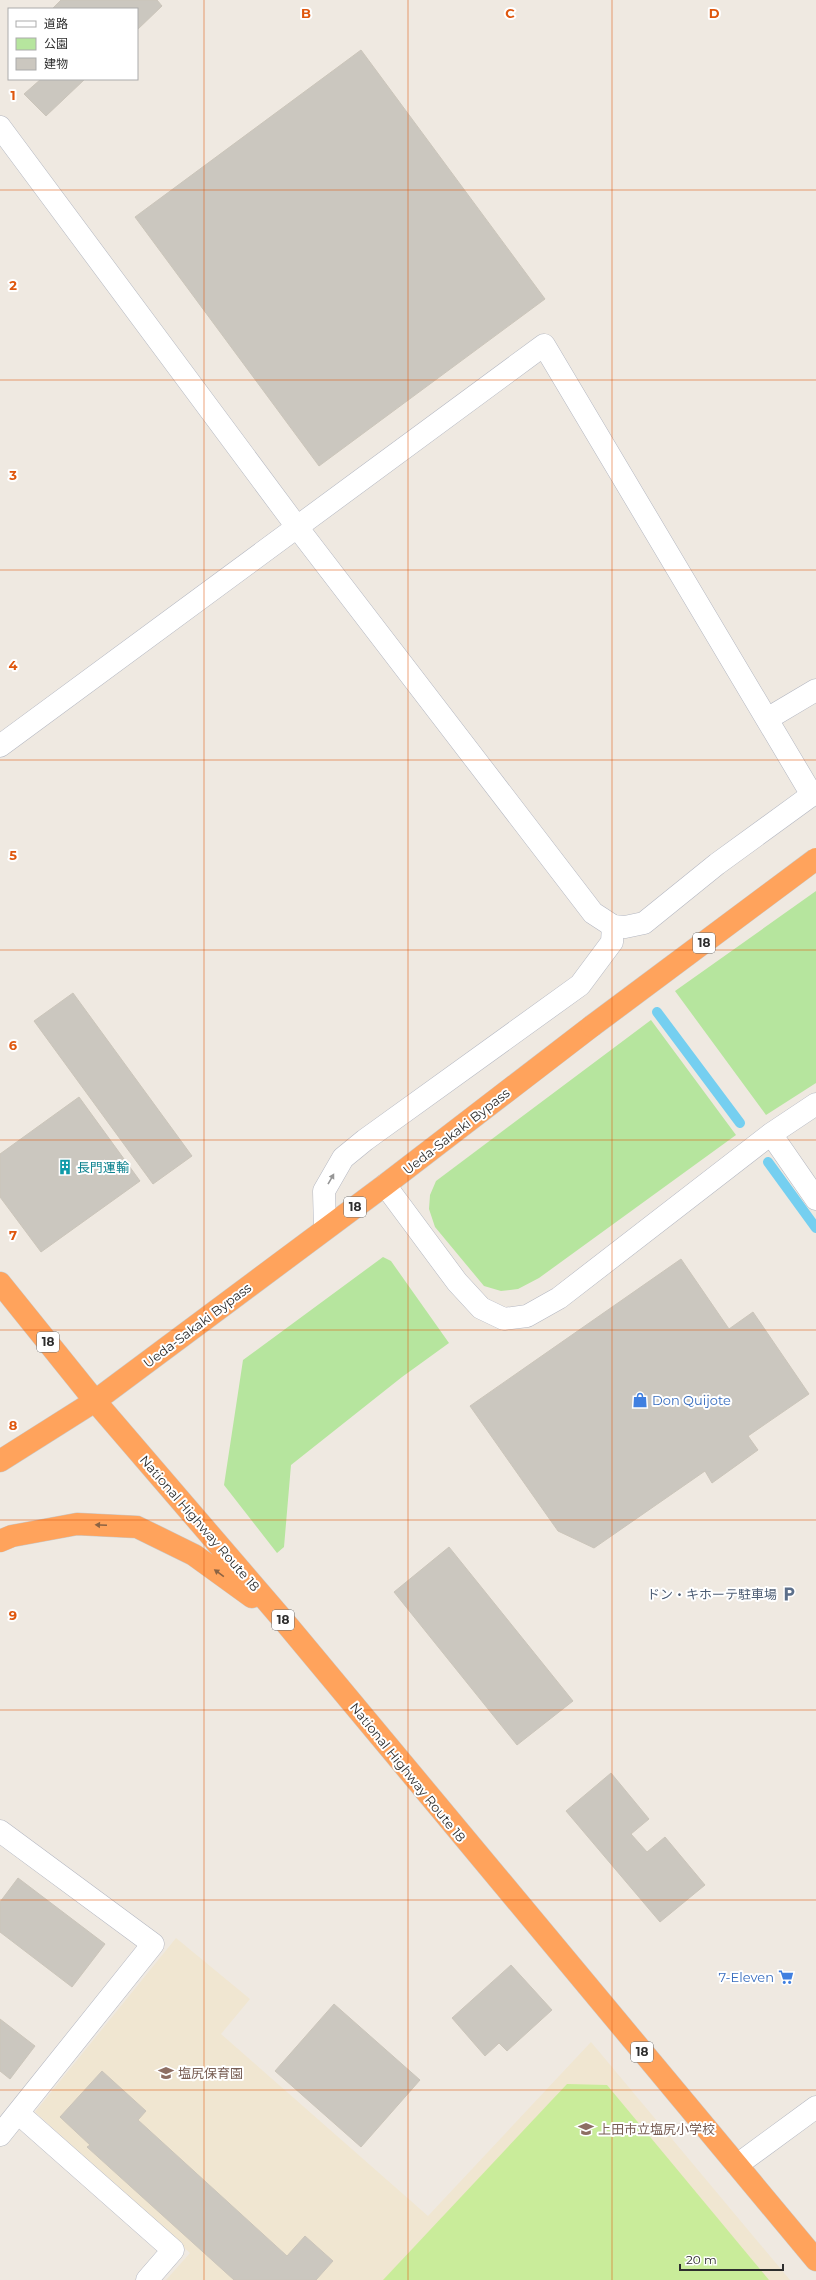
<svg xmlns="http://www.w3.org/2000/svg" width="816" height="2280" viewBox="0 0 816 2280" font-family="Montserrat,'Noto Sans JP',sans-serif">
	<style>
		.education { fill: #f0e6d1 }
		.green { fill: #b6e59e }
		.pitch { fill: #c9ec9a }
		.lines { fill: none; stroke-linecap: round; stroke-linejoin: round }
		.stream { stroke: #75cff0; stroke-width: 10 }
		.building { fill: #cbc7bf; stroke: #cbc5ba }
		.street-casing { stroke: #b4b7c1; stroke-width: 23 }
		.secondary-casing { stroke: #b4b7c1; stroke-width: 23 }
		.highway-casing { stroke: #c9c9c9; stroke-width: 23 }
		.street { stroke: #fff; stroke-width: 22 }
		.secondary { stroke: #fff; stroke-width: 22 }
		.highway { stroke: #ffa35c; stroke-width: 22 }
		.highway-bridge-casing { stroke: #c9c9c9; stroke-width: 23; stroke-linecap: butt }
		.highway-bridge { stroke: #ffa35c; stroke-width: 22 }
		.oneway { fill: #969696 }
		.oneway2 { fill: #8c6343 }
		.grid { fill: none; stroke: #df570e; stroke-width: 1; stroke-opacity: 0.55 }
		.labels { text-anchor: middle; stroke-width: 4; stroke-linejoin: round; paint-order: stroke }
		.shield { fill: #fff; stroke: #6d6d6d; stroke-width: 1 }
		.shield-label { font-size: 12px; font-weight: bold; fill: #2e2e2e }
		.street-label { font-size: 13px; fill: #2e2e2e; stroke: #fff }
		.culture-label { font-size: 13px; fill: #0d838f; stroke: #fff; text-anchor: start }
		.shop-label { font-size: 13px; fill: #366cbe; stroke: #fff; text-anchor: start }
		.service-label { font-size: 13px; fill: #4e5e75; stroke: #fff; text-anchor: end }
		.education-label { font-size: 13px; fill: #785e54; stroke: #fff; text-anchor: start }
		.grid-label { font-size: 13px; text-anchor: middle; font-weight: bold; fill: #df570e; stroke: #fff; stroke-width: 4; stroke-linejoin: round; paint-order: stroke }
	</style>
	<rect width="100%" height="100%" fill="#efe9e1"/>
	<path class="education" d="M176 1938 250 1999 221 2034 428 2216 591 2042 790 2280H166L190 2253 35 2112Z"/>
	<path class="green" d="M816 891V1083L766 1115 675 991Z
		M651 1020 736 1135 539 1278 518 1289 501 1291 484 1286 435 1227 429 1209 430 1195 436 1181Z
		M383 1257 391 1261 449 1343 402 1377 291 1465 284 1547 277 1553 224 1485 243 1360Z"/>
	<path class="pitch" d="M567 2084 607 2085 769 2280H383Z"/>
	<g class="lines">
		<path class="stream" d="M657 1012 740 1123
			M768 1162 816 1228"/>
	</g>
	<path class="building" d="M61 0H157L162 6 137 30V9H52Z
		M361 50 545 299 319 466 135 217Z
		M41 79H85L46 116 24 94Z
		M73 993 192 1156 153 1184 34 1021Z
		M79 1097 140 1181 41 1252 0 1197V1154Z
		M681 1259 729 1329 753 1312 809 1394 748 1436 758 1450 712 1483 705 1471 594 1548 558 1531 470 1406Z
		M449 1547 573 1701 517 1745 394 1592Z
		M611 1773 649 1819 631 1834 647 1852 665 1837 705 1885 660 1922 566 1811Z
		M18 1878 105 1944 72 1987 0 1932V1902Z
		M511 1965 552 2010 507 2051 499 2043 485 2056 452 2018Z
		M334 2004 420 2080 361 2147 275 2071Z
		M0 2019 35 2046 10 2079 0 2071Z
		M102 2071 146 2111 138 2120 287 2256 305 2236 333 2261 316 2280H234L87 2147 90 2145 60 2117Z"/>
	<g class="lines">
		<g class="street-casing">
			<path id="street" d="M767 719 816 690
				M0 746 544 345 812 795
				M771 1134 816 1199
				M385 1185 457 1282 481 1308 504 1319 527 1316 559 1298 771 1134 816 1104
				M325 1229 324 1191 343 1158 365 1140 580 985 612 942 613 926
				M0 1831 153 1944 0 2135
				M18 2113 173 2250 147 2280
				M737 2165 816 2107"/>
		</g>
		<g class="secondary-casing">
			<path id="secondary" d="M0 127 297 527 593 913 613 926 625 927 644 923 717 864 816 792"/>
		</g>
		<g class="highway-casing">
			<path id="highway" d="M0 1283 95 1401 284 1621 816 2260
				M0 1461 95 1401 385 1185 592 1026
				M0 1541 12 1536 77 1524 137 1527 194 1555 252 1597"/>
		</g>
		<use href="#street" class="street"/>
		<use href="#secondary" class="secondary"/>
		<use href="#highway" class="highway"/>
		<g class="highway-bridge-casing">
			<path id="highway-bridge" d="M592 1026 816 859"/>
		</g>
		<use href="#highway-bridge" class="highway-bridge"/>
	</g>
	<defs><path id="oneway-solid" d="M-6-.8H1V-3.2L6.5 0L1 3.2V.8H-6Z"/></defs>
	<use class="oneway" href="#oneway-solid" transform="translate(331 1179) rotate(-60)"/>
	<g class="oneway2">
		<use href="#oneway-solid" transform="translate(101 1525) rotate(-177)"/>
		<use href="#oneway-solid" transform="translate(219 1573) rotate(-144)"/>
	</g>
	<path class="grid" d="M204 0V2280M408 0V2280M612 0V2280M0 190H816M0 380H816M0 570H816M0 760H816M0 950H816M0 1140H816M0 1330H816M0 1520H816M0 1710H816M0 1900H816M0 2090H816"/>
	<defs>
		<g id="building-bare" transform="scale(1.2)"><path d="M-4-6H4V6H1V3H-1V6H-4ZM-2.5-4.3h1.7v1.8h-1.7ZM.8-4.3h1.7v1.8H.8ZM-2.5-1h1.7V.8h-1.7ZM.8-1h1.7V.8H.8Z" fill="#0f9aa8" stroke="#fff" stroke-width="2.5" paint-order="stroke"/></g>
		<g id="shop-bare" transform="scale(1.2)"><path d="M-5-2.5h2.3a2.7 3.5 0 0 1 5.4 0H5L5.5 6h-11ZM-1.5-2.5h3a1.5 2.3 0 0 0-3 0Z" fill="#3f7fe0" stroke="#fff" stroke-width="2.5" paint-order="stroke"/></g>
		<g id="parking-bare" transform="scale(1.2)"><path d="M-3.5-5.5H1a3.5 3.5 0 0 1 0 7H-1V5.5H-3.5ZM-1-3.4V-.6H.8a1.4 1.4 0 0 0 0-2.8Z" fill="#5c6f8a" stroke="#fff" stroke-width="2.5" paint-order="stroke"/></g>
		<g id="supermarket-bare" transform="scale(1.2)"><path d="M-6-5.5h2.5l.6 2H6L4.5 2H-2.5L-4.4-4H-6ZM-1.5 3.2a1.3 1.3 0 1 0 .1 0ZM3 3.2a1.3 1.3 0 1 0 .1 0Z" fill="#3f7fe0" stroke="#fff" stroke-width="2.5" paint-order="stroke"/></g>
		<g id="school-bare" transform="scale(1.2)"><path d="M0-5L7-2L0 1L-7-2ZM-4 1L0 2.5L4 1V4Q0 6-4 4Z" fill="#8d6e63" stroke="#fff" stroke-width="2.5" paint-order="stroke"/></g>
	</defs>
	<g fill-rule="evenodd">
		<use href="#building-bare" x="65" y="1167"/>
		<use href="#shop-bare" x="640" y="1400"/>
		<use href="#parking-bare" x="789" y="1594"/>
		<use href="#supermarket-bare" x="786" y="1977"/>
		<use href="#school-bare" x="166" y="2073"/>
		<use href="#school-bare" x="586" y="2129"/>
	</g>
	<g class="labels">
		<g class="shield">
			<rect x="693" y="933" width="22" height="20" rx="3"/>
			<rect x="344" y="1197" width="22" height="20" rx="3"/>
			<rect x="37" y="1332" width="22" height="20" rx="3"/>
			<rect x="272" y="1610" width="22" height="20" rx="3"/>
			<rect x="631" y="2042" width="22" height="20" rx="3"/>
		</g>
		<g class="shield-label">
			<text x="704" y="947">18</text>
			<text x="355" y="1211">18</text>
			<text x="48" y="1346">18</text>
			<text x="283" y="1624">18</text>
			<text x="642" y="2056">18</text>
		</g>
		<g class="street-label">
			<text transform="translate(456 1131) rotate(-38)" y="5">Ueda-Sakaki Bypass</text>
			<text transform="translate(197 1325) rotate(-37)" y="5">Ueda-Sakaki Bypass</text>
			<text transform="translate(200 1523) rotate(49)" y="5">National Highway Route 18</text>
			<text transform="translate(408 1772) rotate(51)" y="5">National Highway Route 18</text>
		</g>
		<g class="culture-label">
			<text x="77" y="1172">長門運輸</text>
		</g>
		<g class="shop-label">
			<text x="652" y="1405">Don Quijote</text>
			<text x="774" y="1982" text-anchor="end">7-Eleven</text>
		</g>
		<g class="service-label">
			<text x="777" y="1599">ドン・キホーテ駐車場</text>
		</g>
		<g class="education-label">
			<text x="178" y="2078">塩尻保育園</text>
			<text x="598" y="2134">上田市立塩尻小学校</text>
		</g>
	</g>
	<g class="grid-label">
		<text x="306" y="18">B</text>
		<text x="510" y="18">C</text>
		<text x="714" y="18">D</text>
		<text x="13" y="100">1</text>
		<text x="13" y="290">2</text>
		<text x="13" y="480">3</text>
		<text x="13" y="670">4</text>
		<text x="13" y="860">5</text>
		<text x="13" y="1050">6</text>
		<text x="13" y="1240">7</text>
		<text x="13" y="1430">8</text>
		<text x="13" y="1620">9</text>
	</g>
	<rect x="8" y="8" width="130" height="72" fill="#ffffff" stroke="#ababab"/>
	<rect x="16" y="21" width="20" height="6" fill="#ffffff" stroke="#ababab"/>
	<text x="44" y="28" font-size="12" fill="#2e2e2e">道路</text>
	<rect x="16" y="38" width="20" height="12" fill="#b6e59e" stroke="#ababab"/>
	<text x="44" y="48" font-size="12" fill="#2e2e2e">公園</text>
	<rect x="16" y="58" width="20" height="12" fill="#cbc7bf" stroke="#ababab"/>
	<text x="44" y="68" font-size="12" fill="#2e2e2e">建物</text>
	<path d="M680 2264v6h103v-6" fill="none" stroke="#2e2e2e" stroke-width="2"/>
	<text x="686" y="2264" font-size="12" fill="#2e2e2e" stroke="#ffffff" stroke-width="3" paint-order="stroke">20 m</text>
</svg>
